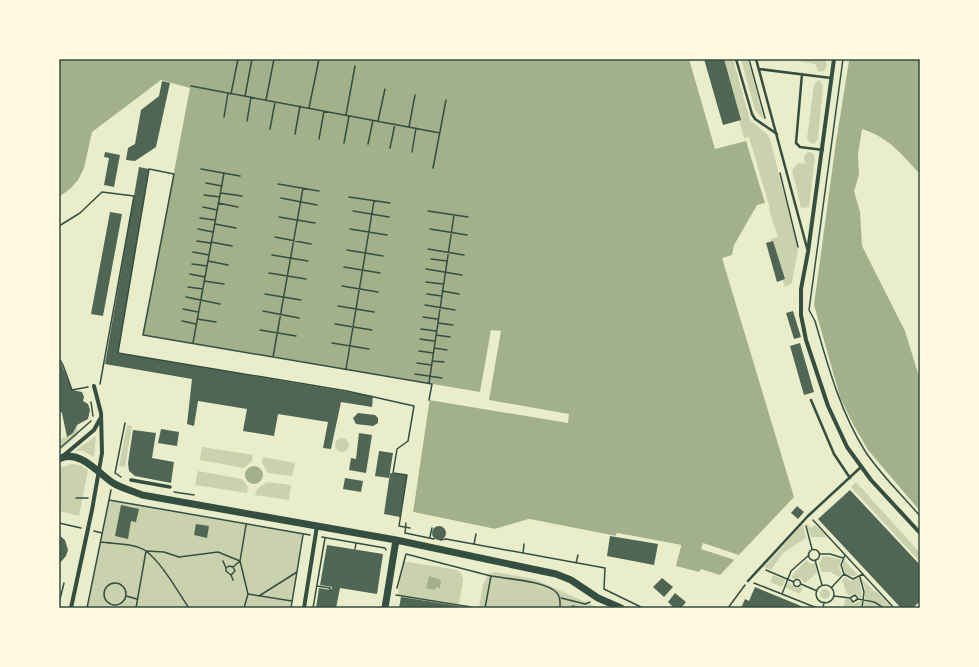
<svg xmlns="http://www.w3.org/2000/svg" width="979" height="667" viewBox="0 0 979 667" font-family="Spectral,serif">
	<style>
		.green { fill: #cad2ad }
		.water { fill: #a3b18a }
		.pier { fill: #e9edc9 }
		.building { fill: #4f6655 }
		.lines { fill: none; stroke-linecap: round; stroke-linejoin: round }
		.path { stroke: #344e41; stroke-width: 1.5 }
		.service { stroke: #344e41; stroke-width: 2.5 }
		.pedestrian { stroke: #344e41; stroke-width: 3.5 }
		.minor { stroke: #344e41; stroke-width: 4 }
		.secondary { stroke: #344e41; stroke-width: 7 }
		.neatline { fill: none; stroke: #344e41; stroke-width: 1.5 }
	</style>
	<rect width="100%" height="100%" fill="#e9edc9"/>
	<path class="green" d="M722 59H733L750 120 768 135 770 139 798 250 792 283 785 287 771 239 778 237 769 210 770 209 749 137 744 138Z
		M741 59H748L764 120 755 110Z
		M786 59H825L827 65 825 70 819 72 815 64Z
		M819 80 823 85 818 139 815 143 812 144 807 139 814 84Z
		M808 152 813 153 815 158 809 207 801 208 792 170 798 163 805 164 804 156Z
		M77 425 78 435 59 451V440L73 433Z
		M127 425 132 426 125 467 119 466Z
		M96 436 94 457 83 451H75Z
		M335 445a7 7 0 1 1 14 0a7 7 0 1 1-14 0Z
		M202 447 253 455 252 461 244 468 200 460Z
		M263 457 295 463 292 476 268 473 262 463Z
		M71 464 80 465 88 470 79 516 59 511V468Z
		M198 471 242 479 248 487 247 493 195 485Z
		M267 482 291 485 289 500 255 495 257 489Z
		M856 482 920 553V562L851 487Z
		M109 500 303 534 291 608H87Z
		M806 523 811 528 815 525 827 537H811Z
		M803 524 806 538 783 553 771 570 764 567Z
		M823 556 841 559 839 568 842 574 839 577 830 572H821L819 563Z
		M806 560 811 564 815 563 817 573 805 583 800 578 794 579 791 577Z
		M844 560 858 575C847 579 840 570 844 560Z
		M403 561 457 570 461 573 463 580 459 604 398 595Z
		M495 572 534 579 599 608H583L572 605 571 608H479L483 585 488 574Z
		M773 575 785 580 782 587 770 582Z
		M845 577 851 581 860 578 862 598H859L855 593 849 596 847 594 842 580Z
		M862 579 874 591 877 592 892 608C883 608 874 601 865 599V589Z
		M788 582 795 588 803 587 800 594 786 588Z
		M820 594a5 5 0 1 1 10 0a5 5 0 1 1-10 0Z
		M845 599H849L854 604 859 601 862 602 861 608 844 607Z
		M864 602 873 603 881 608H863Z"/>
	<path class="water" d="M59 59H689L715 149 746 141 765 203 757 205 734 245 732 255 722 258 794 497 720 575 701 569 699 572 676 566 681 545 617 533 616 536 529 519 495 529 413 512 432 384 143 335 190 88 161 80 92 132 84 168 78 180 71 188 59 197Z
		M852 59H920V174C901 154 890 138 862 129L858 154 859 175 854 191 860 212 862 246 905 331 920 380V511L868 450 853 424 840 397 814 305 836 142 849 61Z
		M245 475a9 9 0 1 1 18 0a9 9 0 1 1-18 0Z
		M429 576 441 580 440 588 436 587 435 590 426 588Z"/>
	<path class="pier" d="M172 173 174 174 143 335 480 392 491 330 501 331 489 400 569 414 568 423 429 400 413 512 495 529 529 519 616 536 617 533 681 545 679 555H677L679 547 618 536 616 538 529 521 495 531 413 514 411 512 430 386 142 336Z
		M703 543 739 555 735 560 701 549Z"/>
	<path class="building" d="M704 59H724L741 120 723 125Z
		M162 81 170 83 156 147 135 161 126 160 128 148 135 144 141 110 159 96Z
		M105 152 120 155 114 187 104 185 109 158 104 157Z
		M139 167 149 169 118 353 373 396 372 407 341 402 331 449 323 448 328 422 278 414 274 436 243 431 247 409 198 401 194 426 187 424 192 379 105 364Z
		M110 212 122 214 103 316 91 314Z
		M773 241 785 279 777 282 766 243Z
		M793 311 801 337 794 339 786 313Z
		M800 343 814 392 804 395 790 346Z
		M59 358 72 390 82 392 84 397 83 401 88 404 90 410 88 419 77 425 73 433 67 437 62 413 59 410Z
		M358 413 375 415 378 418V423L373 426 356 424 353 418Z
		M161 429 179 432 177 446 158 443Z
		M133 430 156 433 152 458 174 462 171 483 135 476 129 471 128 463Z
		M359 433 372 435 366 473 349 470 351 458 356 459Z
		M379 451 393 453 389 478 375 476Z
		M390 473 407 475 400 517 384 514Z
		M345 478 363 481 361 492 343 489Z
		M850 490 920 565V601L913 608H901L818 519Z
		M121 505 139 509 136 522 131 521 128 539 115 536Z
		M797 506 804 512 798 519 791 513Z
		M196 524 209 526 207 538 194 535Z
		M432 533a7 7 0 1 1 14 0a7 7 0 1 1-14 0Z
		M59 535 65 540 68 550 66 556 59 564Z
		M610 536 658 544 654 565 607 556Z
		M327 545 383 554 377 594 340 588 336 608H316L319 588 331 590 332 587 320 585Z
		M662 578 673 587 664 597 653 587Z
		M755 587 806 608H741L745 599 749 601Z
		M675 593 686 602 681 608H674L668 602Z
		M401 597 459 606 458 608H399Z
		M572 605 581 607V608H571Z"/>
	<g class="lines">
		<path class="path" d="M749 59 765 118
			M843 59 809 310 815 321C828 366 840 411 865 451 880 474 902 495 920 516
			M191 86 440 133
			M231 94 238 59
			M245 96 252 59
			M266 100 274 59
			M309 108 319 59
			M346 115 355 66
			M224 117 228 93
			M247 121 251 97
			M378 121 385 89
			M409 127 415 95
			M270 129 275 102
			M295 134 300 106
			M319 139 324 111
			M344 143 349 116
			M368 144 373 120
			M390 148 395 124
			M412 152 416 128
			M433 168 446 100
			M201 169 240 176
			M780 173 798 247
			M206 183 222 186
			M278 184 319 191
			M221 193 242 196
			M204 195 220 197
			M349 197 390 203
			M281 198 317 205
			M218 203 238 207
			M203 207 217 210
			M353 211 389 217
			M428 211 468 217
			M279 217 315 223
			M200 218 215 220
			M215 224 236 228
			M59 226 80 213 102 192 134 196 100 384
			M198 229 213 232
			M350 229 387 235
			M430 229 467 235
			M275 237 311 244
			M197 241 210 243
			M211 242 232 246
			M428 249 464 255
			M347 250 383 256
			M193 252 209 255
			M272 255 308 261
			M431 259 447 261
			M208 261 228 265
			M192 264 207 266
			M344 267 380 273
			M426 269 462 275
			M269 273 306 279
			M190 274 205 277
			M204 281 224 284
			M426 282 443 284
			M342 286 378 292
			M188 287 203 289
			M442 291 459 294
			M265 294 301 300
			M427 294 442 296
			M186 297 220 304
			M425 305 455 310
			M338 306 374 312
			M183 309 198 312
			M263 311 299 318
			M423 317 437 319
			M197 319 216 322
			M182 321 196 324
			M438 323 453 325
			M335 324 372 330
			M421 329 436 331
			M260 330 296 336
			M436 335 450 337
			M420 339 434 341
			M193 343 224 173
			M332 343 369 349
			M434 348 447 350
			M419 351 433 353
			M273 357 303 188
			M59 358 63 365 72 390 88 387
			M432 361 444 362
			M417 363 431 365
			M346 369 374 201
			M415 374 442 378
			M429 383 454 215
			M91 402 93 416
			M59 449 91 421
			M115 473 121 477
			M115 473 125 423
			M174 492 194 495
			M76 498H88
			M109 500 310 535
			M813 520 894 608
			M59 523 81 528
			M806 526 812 549
			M410 528 399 526 407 475 393 473 397 449 408 441 414 406 347 391 118 353 149 169 174 174 143 335 432 384 429 400
			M94 531 102 533
			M405 533 434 539
			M405 533 406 523
			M322 537 385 548 386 550
			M430 537 432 528
			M440 540 446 539 605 568 604 589 643 608
			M101 542C114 544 134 543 146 551 162 563 178 592 189 608
			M474 544 476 534
			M355 549 356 543
			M808.5 555a5.5 5.5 0 1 1 11 0a5.5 5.5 0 1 1-11 0Z
			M523 553 524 544
			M820 554H830L843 558
			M845 555 841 565 844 574 853 579 863 574
			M815 560 822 585
			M223 561 226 568
			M576 563 578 555
			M229 566 233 567 235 571 231 575 226 571V568Z
			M233 567 240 561 246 525
			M766 570 794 582
			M231 575 233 580
			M860 577 864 592 862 608
			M793.5 583a3.5 3.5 0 1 1 7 0a3.5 3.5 0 1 1-7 0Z
			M104 594a11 11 0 1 1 22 0a11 11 0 1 1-22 0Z
			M754 583 817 608
			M801 584 817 591
			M816 594a9 9 0 1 1 18 0a9 9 0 1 1-18 0Z
			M317 586 330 588V590
			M832 587 844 574
			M397 588 406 554 491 576
			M248 594 292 601
			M782 594 791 571 809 555
			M396 595 471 607
			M126 596 137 599
			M259 596 297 572
			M834 596 850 598 855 595 858 599 853 602 850 598
			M561 598 585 604 590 602
			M858 599 874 602 884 608
			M59 603 64 583
			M87 608 111 490
			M136 608 146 551 164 552 179 557 218 552 240 561 248 594 244 608
			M291 608 303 535
			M313 608 325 538
			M485 608 491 576C508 579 546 581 557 593 561 598 560 603 560 608
			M728 608 745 585
			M823 608 824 602"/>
		<path class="service" d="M736 59 752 114 755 119 777 134
			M756 59 807 248
			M759 69 831 78
			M802 74 796 143 800 147 823 150
			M811 400 834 454 850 478
			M748 581 808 516 861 467"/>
		<path class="pedestrian" d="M131 480 170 487"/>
		<path class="minor" d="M834 59 808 252 801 289V315L806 340 828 406 847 447 871 480 920 533
			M63 456 94 430 100 419
			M71 608 92 510 102 453 101 413 94 386
			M304 608 317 526"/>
		<path class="secondary" d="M59 459C79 448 99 474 113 483 121 488 133 491 142 495L396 540 556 574 571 580 598 598 621 608
			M385 608 396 540"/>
	</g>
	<rect width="979" height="667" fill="none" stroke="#fefae0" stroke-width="120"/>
	<rect x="60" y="60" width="859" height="547" class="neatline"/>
</svg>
